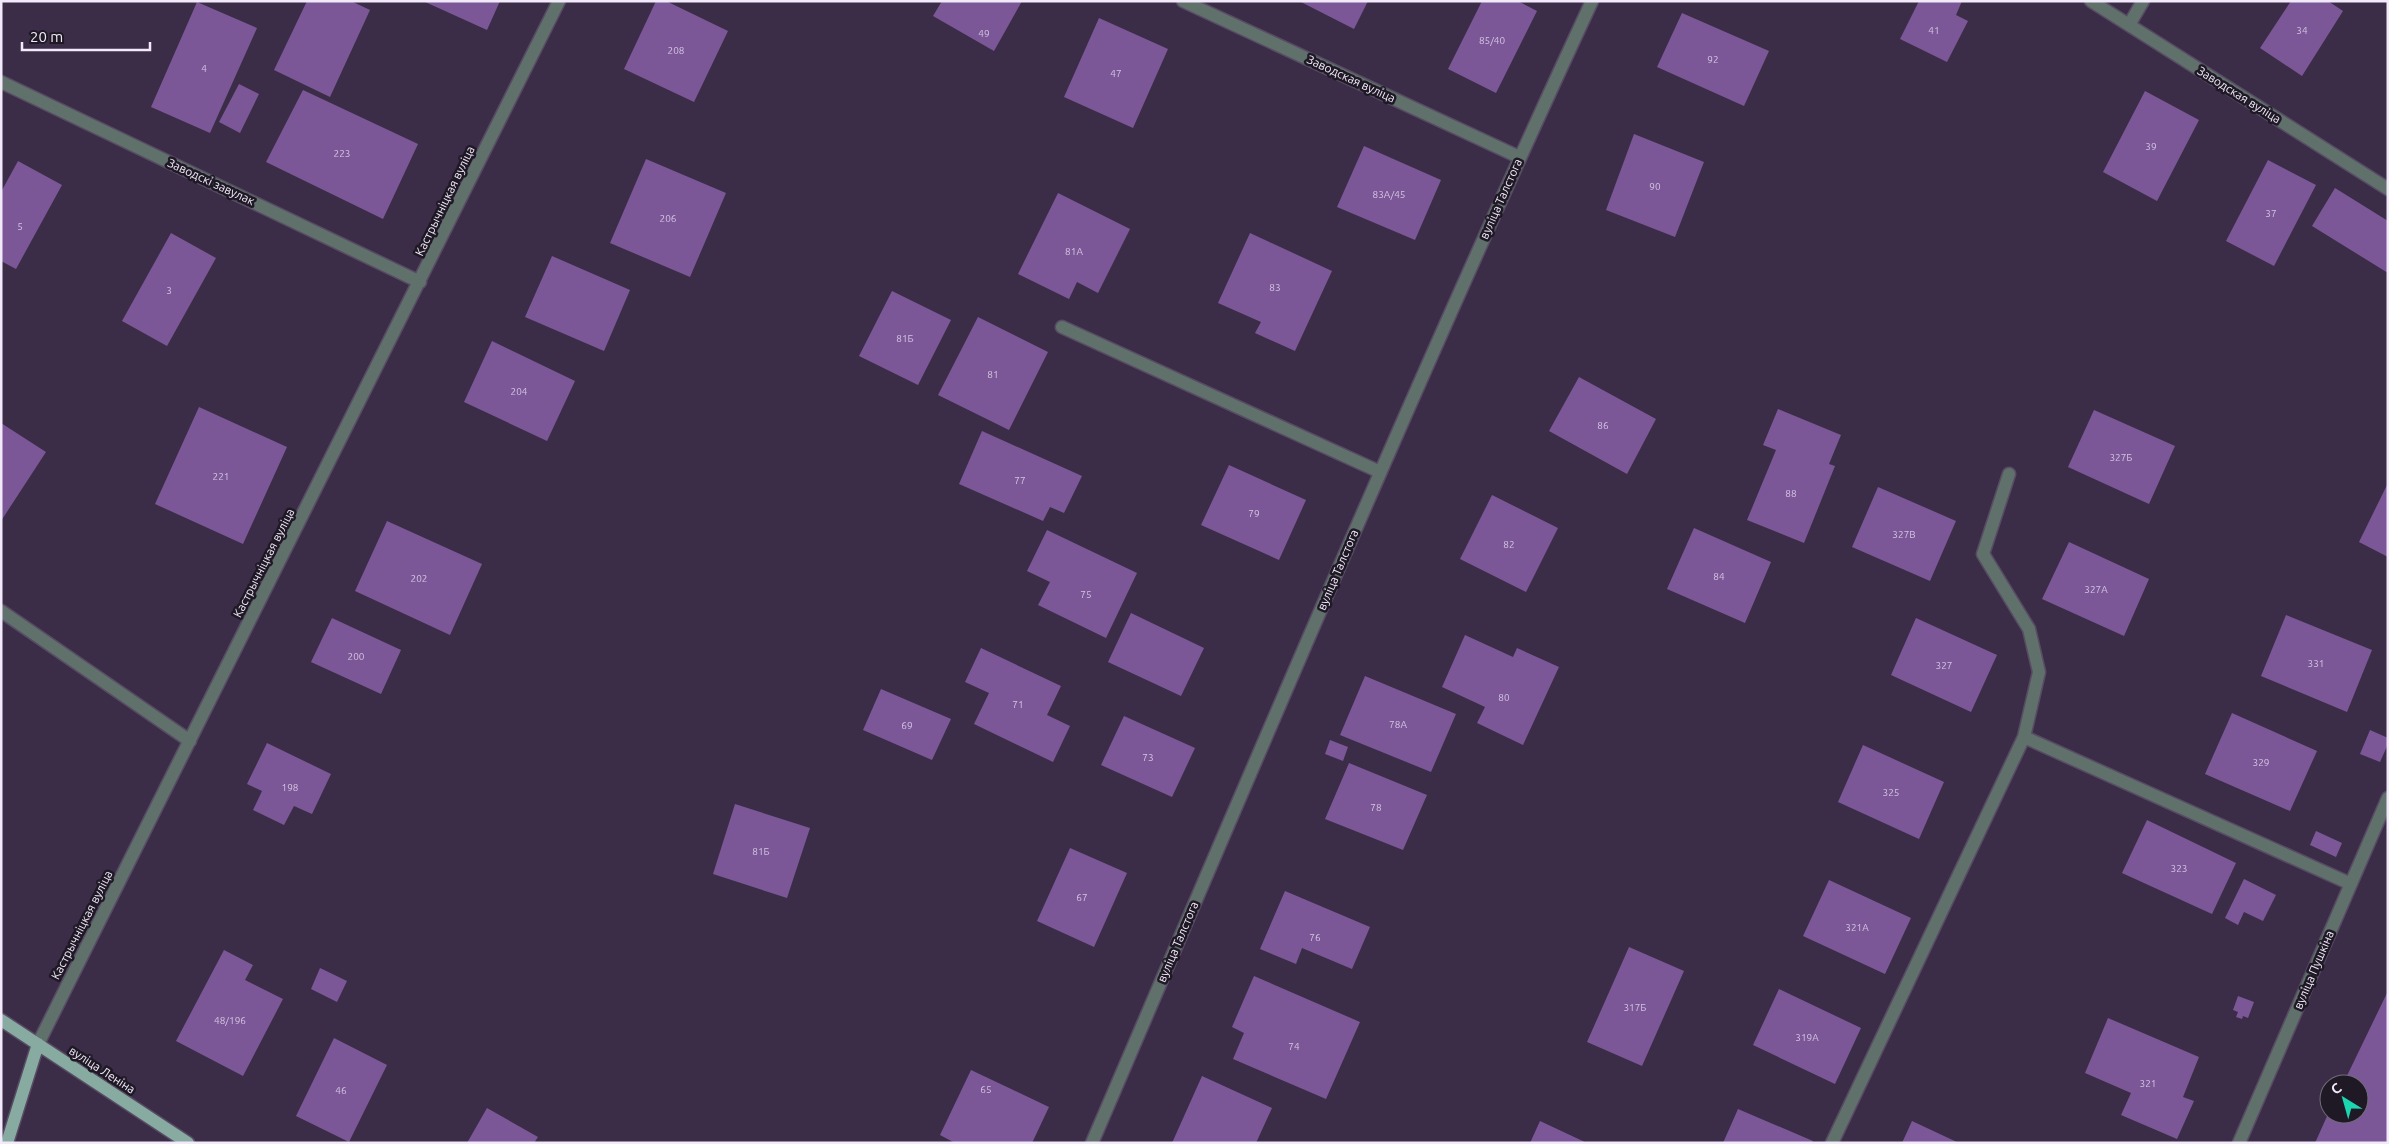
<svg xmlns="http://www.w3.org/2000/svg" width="2389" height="1144" viewBox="0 0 2389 1144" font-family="Ubuntu,sans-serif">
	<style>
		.building { fill: #7b5797 }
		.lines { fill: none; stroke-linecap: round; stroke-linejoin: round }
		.minor-casing { stroke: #584b64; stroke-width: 15 }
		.major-casing { stroke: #584b64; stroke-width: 15 }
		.minor { stroke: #60706b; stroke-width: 12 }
		.major { stroke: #88aba1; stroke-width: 12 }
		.labels { text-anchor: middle; stroke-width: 5; stroke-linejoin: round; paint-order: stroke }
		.number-label { font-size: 10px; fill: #d4c4e1 }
		.street-label { font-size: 12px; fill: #f2e9fa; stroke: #1f1925 }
	</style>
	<rect width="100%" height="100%" fill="#3b2d47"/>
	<path class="building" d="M307 1H351L370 10 330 97 274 70Z
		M423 1H500L487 30Z
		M656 1H666L728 31 694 102 624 69Z
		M942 1H1022L994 51 933 16Z
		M1299 1H1368L1354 29Z
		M1482 1H1518L1537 11 1496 93 1448 69Z
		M1919 1H1962L1956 15 1968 21 1947 62 1900 39Z
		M2291 1H2328L2343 11 2302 76 2260 48Z
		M197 2 257 28 210 133 151 107Z
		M1682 13 1769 51 1744 106 1657 67Z
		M1099 18 1168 49 1133 128 1064 97Z
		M239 84 259 94 240 133 219 122Z
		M303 90 418 144 383 219 266 162Z
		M2145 91 2199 120 2157 201 2103 172Z
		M1634 134 1704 162 1675 237 1606 210Z
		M1364 146 1441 180 1415 240 1337 207Z
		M646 159 726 193 690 277 610 243Z
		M2268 160 2316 185 2274 266 2226 241Z
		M18 161 62 185 16 269 1 261V192Z
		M2335 188 2388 221V273L2312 226Z
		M1058 193 1130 229 1098 293 1077 282 1069 299 1018 274Z
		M171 233 216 258 167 346 122 321Z
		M1250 233 1332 271 1295 351 1255 333 1261 322 1218 303Z
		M552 256 630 290 604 351 525 317Z
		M892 291 951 320 918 385 859 356Z
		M978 317 1048 352 1009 430 938 395Z
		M492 341 575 381 547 441 464 402Z
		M1579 377 1656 419 1627 474 1549 431Z
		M199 407 287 447 243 544 155 504Z
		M1778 409 1841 435 1829 464 1835 466 1804 543 1747 520 1776 450 1763 445Z
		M2094 410 2175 446 2149 504 2068 467Z
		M1 423 46 452 1 521Z
		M982 431 1082 476 1064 513 1050 507 1043 521 959 484Z
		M1229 465 1306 500 1279 560 1201 525Z
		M2388 483V557L2359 542Z
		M1878 487 1956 521 1930 581 1852 547Z
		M1492 495 1558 528 1526 592 1460 559Z
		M387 521 482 564 450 635 355 591Z
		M1694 528 1771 562 1745 623 1667 589Z
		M1047 530 1137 573 1106 638 1038 605 1050 582 1027 571Z
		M2069 542 2149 579 2124 636 2042 599Z
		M1131 613 1204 648 1181 696 1108 662Z
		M2286 615 2372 650 2347 712 2261 676Z
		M332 618 401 650 381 694 311 662Z
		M1916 618 1997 655 1971 712 1891 675Z
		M1465 635 1513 657 1517 648 1559 667 1523 745 1477 723 1485 707 1442 687Z
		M981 648 1061 686 1047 715 1070 726 1053 762 974 724 989 693 965 682Z
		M1365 676 1456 714 1431 772 1340 735Z
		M881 689 951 719 932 760 863 730Z
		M2232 713 2317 751 2290 811 2205 774Z
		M1124 716 1195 748 1172 797 1101 765Z
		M2370 730 2388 738V744L2380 762 2360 754Z
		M1330 740 1348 747 1343 761 1325 754Z
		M267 743 331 774 312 814 294 806 284 825 253 810 262 791 247 784Z
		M1863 745 1944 782 1919 839 1838 802Z
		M1349 763 1427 795 1403 850 1325 819Z
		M735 804 810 828 787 898 713 874Z
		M2147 820 2236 863 2212 914 2122 873Z
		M2316 831 2342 843 2336 857 2310 845Z
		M1070 848 1127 873 1094 947 1037 921Z
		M2244 879 2276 895 2263 921 2244 912 2238 925 2225 918Z
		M1829 880 1911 918 1885 974 1803 936Z
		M1285 891 1370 927 1352 969 1302 948 1296 964 1260 949Z
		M1629 947 1684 971 1642 1066 1587 1042Z
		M224 950 253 965 245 980 283 999 243 1076 176 1041Z
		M320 968 347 981 337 1002 311 989Z
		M1254 976 1360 1022 1326 1099 1233 1059 1244 1033 1232 1027Z
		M1779 989 1861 1028 1835 1084 1753 1045Z
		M2388 991V1143H2315L2328 1114H2359V1084H2343Z
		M2238 996 2254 1002 2248 1018 2243 1016 2242 1019 2236 1017 2238 1012 2233 1010Z
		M2108 1018 2199 1057 2183 1097 2194 1101 2177 1139 2121 1115 2131 1093 2085 1073Z
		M334 1038 387 1065 349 1142 296 1116Z
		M971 1070 1049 1107 1032 1143H955L940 1135Z
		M1202 1076 1272 1108 1256 1143H1172Z
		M487 1108 538 1137 534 1143H467Z
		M1738 1109 1813 1141 1812 1143H1723Z
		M1540 1121 1587 1143H1530Z
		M1912 1121 1959 1143H1902Z"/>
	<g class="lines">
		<g class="minor-casing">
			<path id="minor" d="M1183 1 1519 157
				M2091 1 2388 189
				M2129 25 2143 1
				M1 82 420 282
				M1062 327 1380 472
				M2009 474 1983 554 2029 629 2039 672 2024 737
				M1 611 190 741
				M38 1044 559 1
				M1092 1143C1256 761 1417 378 1592 1
				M1832 1143 2024 737 2351 884
				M2239 1143 2388 798"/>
		</g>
		<g class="major-casing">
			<path id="major" d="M1 1020 188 1143
				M7 1143 38 1044"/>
		</g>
		<use href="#minor" class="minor"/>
		<use href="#major" class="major"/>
	</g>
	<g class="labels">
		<g class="number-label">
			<text x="1934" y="34">41</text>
			<text x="2302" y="34">34</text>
			<text x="984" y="37">49</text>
			<text x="1492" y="44">85/40</text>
			<text x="676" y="54">208</text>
			<text x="1713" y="63">92</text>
			<text x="204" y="72">4</text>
			<text x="1116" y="77">47</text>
			<text x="2151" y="150">39</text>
			<text x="342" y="157">223</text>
			<text x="1655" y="190">90</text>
			<text x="1389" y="198">83А/45</text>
			<text x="2271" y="217">37</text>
			<text x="668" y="222">206</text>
			<text x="20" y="230">5</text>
			<text x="1074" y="255">81А</text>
			<text x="1275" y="291">83</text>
			<text x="169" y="294">3</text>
			<text x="905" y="342">81Б</text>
			<text x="993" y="378">81</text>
			<text x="519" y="395">204</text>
			<text x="1603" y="429">86</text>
			<text x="2121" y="461">327Б</text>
			<text x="221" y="480">221</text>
			<text x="1020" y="484">77</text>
			<text x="1791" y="497">88</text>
			<text x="1254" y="517">79</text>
			<text x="1904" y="538">327В</text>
			<text x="1509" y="548">82</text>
			<text x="1719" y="580">84</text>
			<text x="419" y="582">202</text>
			<text x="2096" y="593">327А</text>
			<text x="1086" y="598">75</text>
			<text x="356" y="660">200</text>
			<text x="2316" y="667">331</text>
			<text x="1944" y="669">327</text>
			<text x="1504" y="701">80</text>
			<text x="1018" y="708">71</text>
			<text x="1398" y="728">78А</text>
			<text x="907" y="729">69</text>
			<text x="1148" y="761">73</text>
			<text x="2261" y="766">329</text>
			<text x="290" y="791">198</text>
			<text x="1891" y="796">325</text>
			<text x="1376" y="811">78</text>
			<text x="761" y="855">81Б</text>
			<text x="2179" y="872">323</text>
			<text x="1082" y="901">67</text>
			<text x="1857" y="931">321А</text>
			<text x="1315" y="941">76</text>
			<text x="1635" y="1011">317Б</text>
			<text x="230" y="1024">48/196</text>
			<text x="1807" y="1041">319А</text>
			<text x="1294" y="1050">74</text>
			<text x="2148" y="1087">321</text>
			<text x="986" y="1093">65</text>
			<text x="341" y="1094">46</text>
		</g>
		<g class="street-label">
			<text transform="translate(1351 79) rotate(25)" y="4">Заводская вуліца</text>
			<text transform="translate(2239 95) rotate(32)" y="4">Заводская вуліца</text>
			<text transform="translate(211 182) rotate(25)" y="4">Заводскі завулак</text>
			<text transform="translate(1501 199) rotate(-66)" y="4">вуліца Талстога</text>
			<text transform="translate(445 201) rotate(-64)" y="4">Кастрычніцкая вуліца</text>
			<text transform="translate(264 563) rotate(-63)" y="4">Кастрычніцкая вуліца</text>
			<text transform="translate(1338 570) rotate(-67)" y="4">вуліца Талстога</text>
			<text transform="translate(82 925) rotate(-63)" y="4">Кастрычніцкая вуліца</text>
			<text transform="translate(1178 942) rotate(-67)" y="4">вуліца Талстога</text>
			<text transform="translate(2314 970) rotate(-67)" y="4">вуліца Пушкіна</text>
			<text transform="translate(102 1070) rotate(33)" y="4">вуліца Леніна</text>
		</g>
	</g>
	<rect width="2389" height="1144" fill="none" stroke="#f2e9fa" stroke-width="5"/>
	<g transform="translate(2344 1099) rotate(323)"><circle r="24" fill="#1f1925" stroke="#736c7a"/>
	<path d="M0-4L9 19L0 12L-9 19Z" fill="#1cd5b1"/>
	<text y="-8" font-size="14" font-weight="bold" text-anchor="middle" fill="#f2e9fa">С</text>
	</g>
	<path d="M22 42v8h128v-8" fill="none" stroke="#f2e9fa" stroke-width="2.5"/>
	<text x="30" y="42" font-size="15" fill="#f2e9fa" stroke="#1f1925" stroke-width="4" paint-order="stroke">20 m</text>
</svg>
